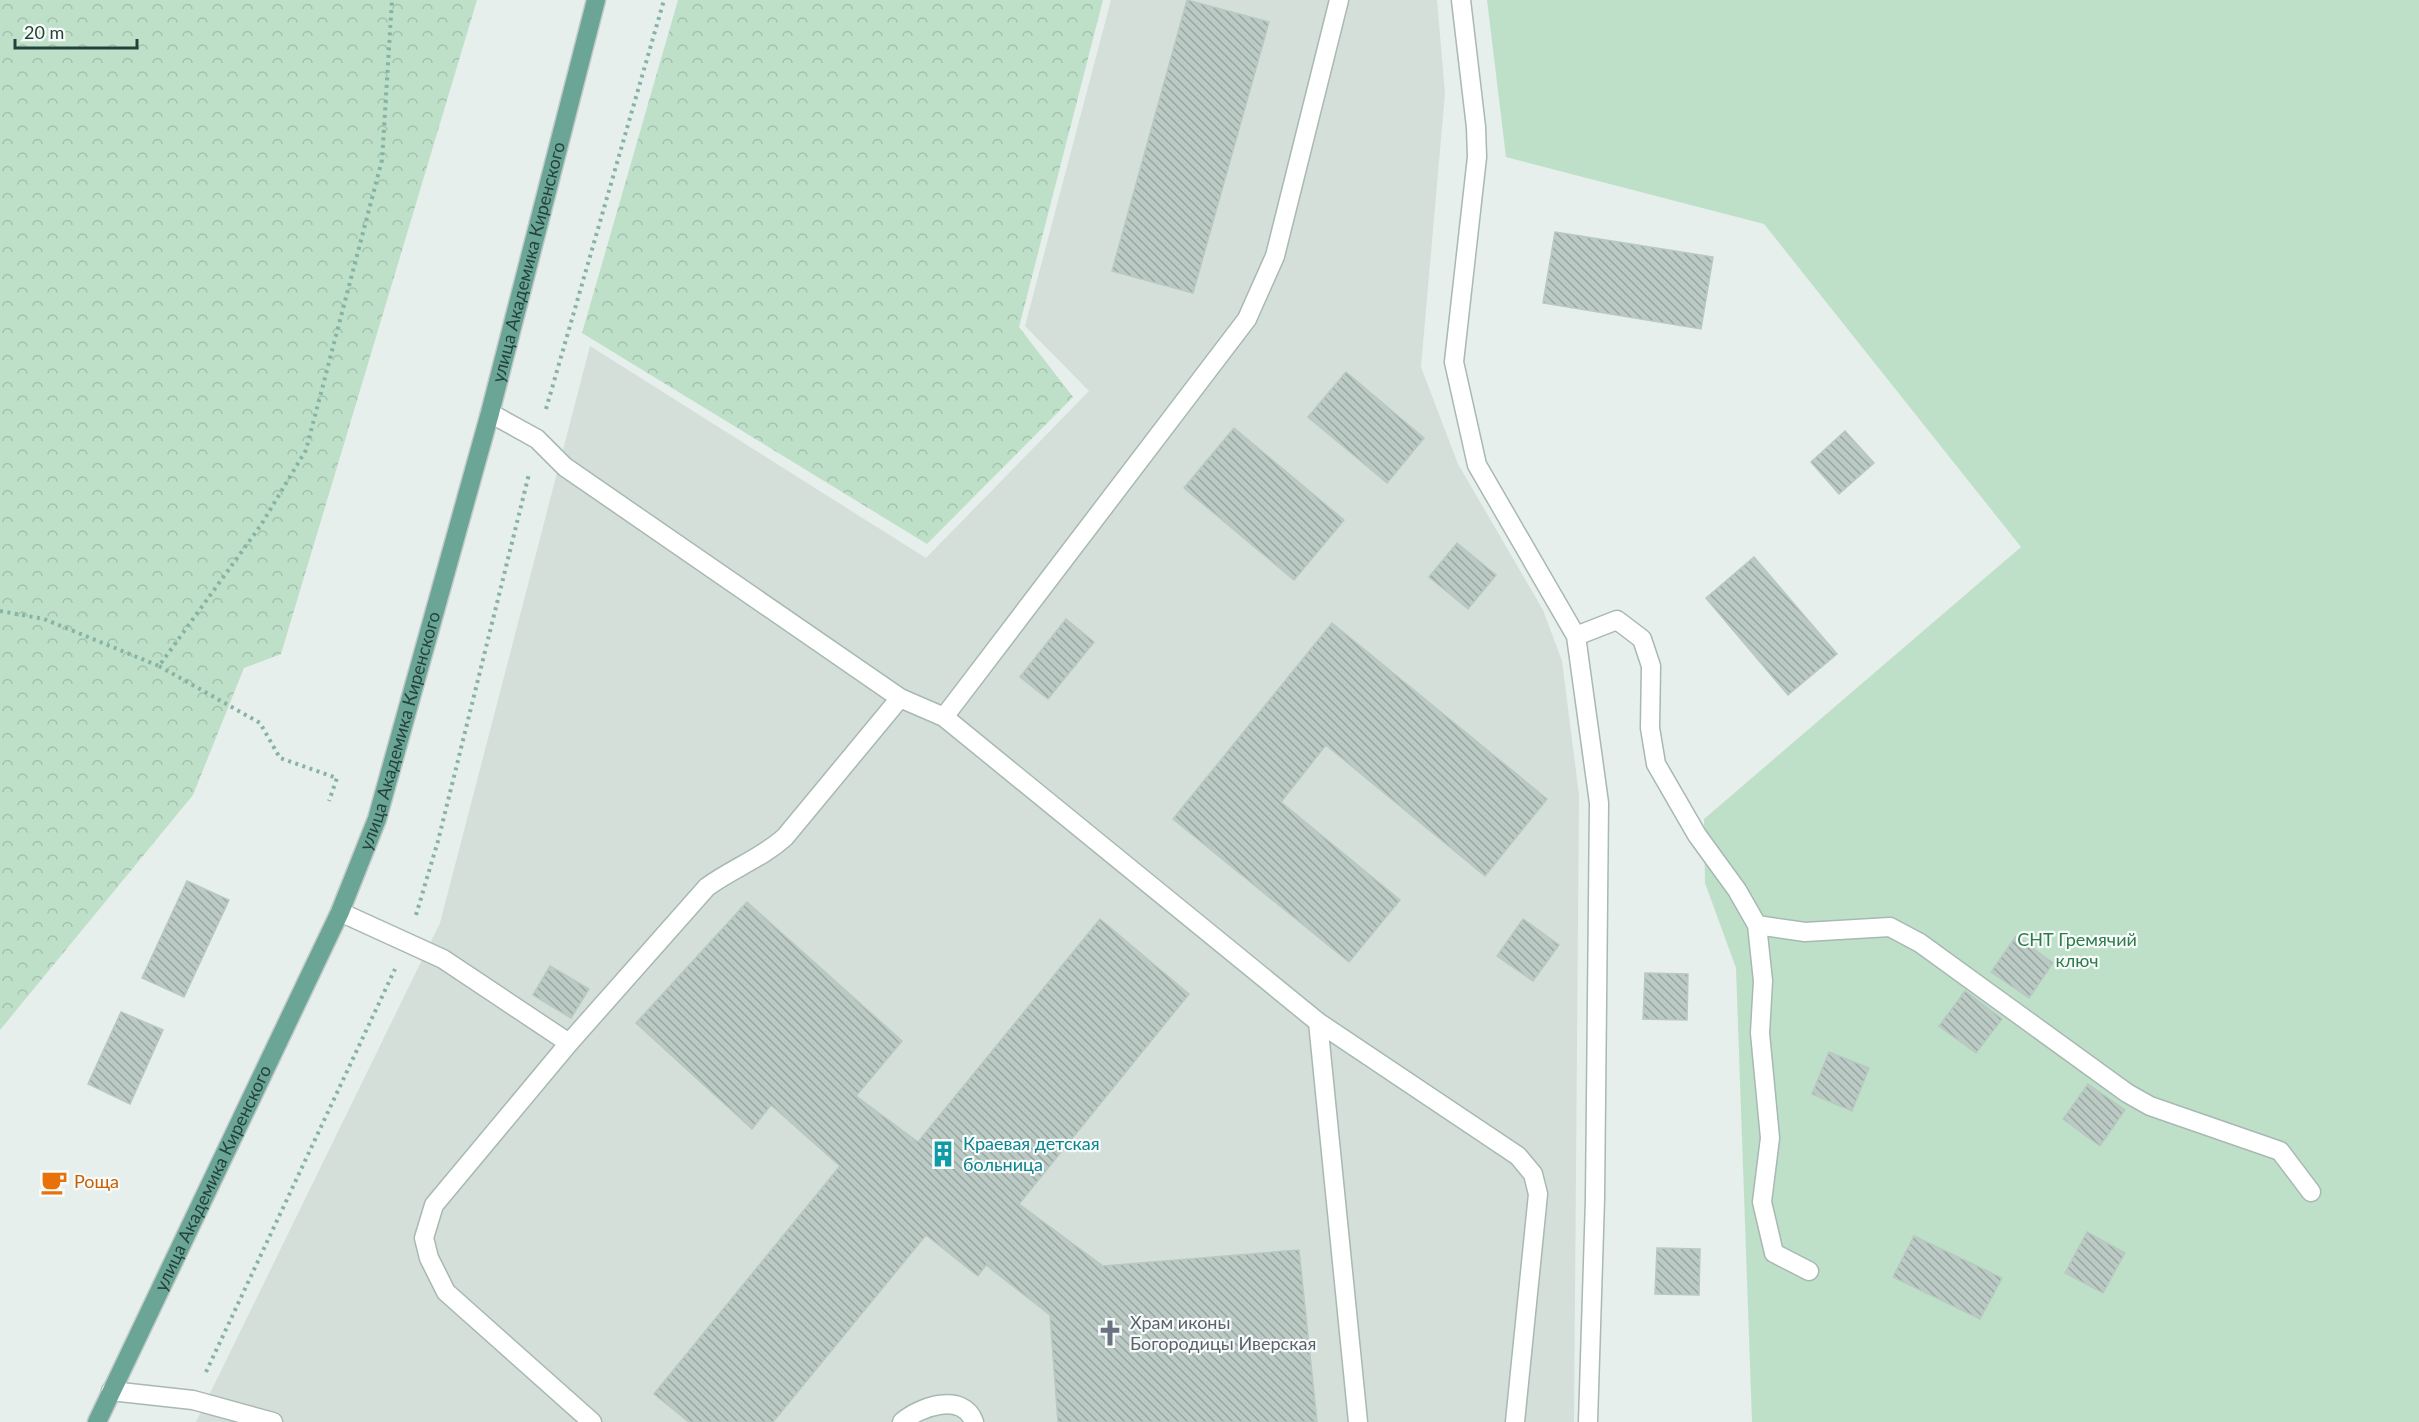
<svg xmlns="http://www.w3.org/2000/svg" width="2419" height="1422" viewBox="0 0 2419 1422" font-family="Lato,sans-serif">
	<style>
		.built { fill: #d4dfda }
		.green { fill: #bfe0c8 }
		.forest { fill: url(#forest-crowns) }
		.building { fill: url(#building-back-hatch); stroke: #b8c9c2; stroke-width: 1.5 }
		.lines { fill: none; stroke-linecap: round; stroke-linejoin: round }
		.minor-casing { stroke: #a8b8b2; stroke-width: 21 }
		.major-casing { stroke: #c2cac8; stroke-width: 21 }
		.path { stroke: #86b3a5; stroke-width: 4; stroke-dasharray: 3 4.5; stroke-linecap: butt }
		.minor { stroke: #fff; stroke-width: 18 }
		.major { stroke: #6aa596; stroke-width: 18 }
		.labels { text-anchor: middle; stroke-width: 4.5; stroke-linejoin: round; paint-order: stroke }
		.street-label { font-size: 18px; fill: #24423a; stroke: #f7fbf9 }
		.park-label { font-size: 18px; fill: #2d7a4b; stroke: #f7fbf9 }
		.culture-label { font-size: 18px; fill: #0d838f; stroke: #f7fbf9; text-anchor: start }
		.food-label { font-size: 18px; fill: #c56008; stroke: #f7fbf9; text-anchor: start }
		.worship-label { font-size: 18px; fill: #5b616d; stroke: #f7fbf9; text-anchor: start }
	</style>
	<defs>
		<pattern id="forest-crowns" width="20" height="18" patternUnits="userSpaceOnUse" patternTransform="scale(1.5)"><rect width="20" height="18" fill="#bfe0c8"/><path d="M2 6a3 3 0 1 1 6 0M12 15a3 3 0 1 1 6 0" fill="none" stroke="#a4c1ad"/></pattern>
		<pattern id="building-back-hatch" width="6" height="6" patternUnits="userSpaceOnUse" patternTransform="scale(1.5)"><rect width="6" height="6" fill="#bbcac4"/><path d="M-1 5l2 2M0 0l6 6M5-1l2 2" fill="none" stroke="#98a6a0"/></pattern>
	</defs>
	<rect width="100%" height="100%" fill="#e6efeb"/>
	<path class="built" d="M1111 0H1437L1445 93 1421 367 1458 464 1543 610 1562 661 1579 795 1574 1422H196L440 923 590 346 926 558 1089 391 1025 326Z"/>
	<path class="green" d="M1487 0H2419V1422H1752L1736 968 1705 883 1704 819 2021 547 1764 224 1506 157Z"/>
	<path class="forest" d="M0 0H477L281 654 244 668 193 795 0 1030Z
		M678 0H1103L1019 327 1073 397 927 544 582 333Z"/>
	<path class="building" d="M1187 0 1269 22 1193 293 1112 271Z
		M1555 232 1713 257 1701 329 1543 303Z
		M1346 372 1424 438 1387 483 1308 417Z
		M1234 428 1344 520 1294 580 1184 488Z
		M1845 431 1874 463 1839 494 1811 462Z
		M1457 543 1496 575 1468 609 1429 577Z
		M1754 557 1837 654 1788 695 1706 598Z
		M1066 619 1094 642 1048 699 1020 677Z
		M1332 623 1547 799 1485 876 1326 745 1281 802 1400 900 1349 962 1173 819Z
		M187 881 229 900 184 997 142 978Z
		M747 902 902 1041 856 1096 918 1142 1100 919 1189 994 1019 1204 1103 1266 1299 1250 1317 1422H1058L1050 1315 986 1265 978 1276 926 1235 773 1422H689L654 1394 840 1166 771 1105 752 1129 636 1023Z
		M1523 919 1559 945 1533 981 1497 956Z
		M2016 936 2053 963 2029 998 1991 972Z
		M550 966 589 989 571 1018 533 995Z
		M1645 973 1688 974 1687 1020 1643 1019Z
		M1965 991 2002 1019 1976 1053 1939 1026Z
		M121 1012 163 1030 130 1104 88 1084Z
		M1829 1052 1869 1068 1852 1111 1812 1094Z
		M2088 1084 2125 1110 2100 1146 2063 1119Z
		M2087 1232 2125 1253 2103 1293 2065 1273Z
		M1914 1236 2002 1278 1980 1319 1893 1277Z
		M1657 1248 1700 1249 1699 1295 1655 1294Z"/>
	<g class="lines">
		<g class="minor-casing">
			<path id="minor" d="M1461 0 1476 127 1477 157 1454 362 1477 465 1576 636 1599 803 1595 1199 1588 1422
				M490 413 537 439 565 467 900 698
				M1576 636 1617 620 1642 639 1651 666 1650 728 1656 764 1697 835 1737 890 1757 925 1763 981 1760 1033 1770 1138 1762 1202 1774 1253 1809 1271
				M944 717 1247 319 1275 256 1339 0
				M340 912 443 959 569 1043
				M1757 925 1805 932 1890 927 1920 943 2127 1093 2150 1106 2280 1151 2311 1192
				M1318 1022 1518 1156 1533 1174 1538 1194 1515 1422
				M111 1391 193 1400 273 1422
				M592 1422 446 1292 429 1258 424 1238 434 1205 569 1043 707 887C733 868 762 858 785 837L900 698 944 717 1318 1022 1358 1422
				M902 1422C919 1407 963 1391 974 1422"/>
		</g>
		<g class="major-casing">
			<g id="major">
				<path id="s1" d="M97 1422 340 912 377 819 490 413 596 0"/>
			</g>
		</g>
		<path class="path" d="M546 409 664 0
			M0 611 44 619 159 666 261 525 306 450 382 160 392 0
			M159 666 260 723 280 758 337 778 329 801
			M416 915 438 841 529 474
			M206 1372 395 969"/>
		<use href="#minor" class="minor"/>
		<use href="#major" class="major"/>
	</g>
	<defs>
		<g id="building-bare" transform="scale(2.07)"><path d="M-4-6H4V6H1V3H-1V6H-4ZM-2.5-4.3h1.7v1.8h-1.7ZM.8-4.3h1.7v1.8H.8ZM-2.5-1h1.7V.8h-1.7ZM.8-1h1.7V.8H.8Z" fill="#0f9aa8" stroke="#f7fbf9" stroke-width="2.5" paint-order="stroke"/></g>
		<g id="cafe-bare" transform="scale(2.07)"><path d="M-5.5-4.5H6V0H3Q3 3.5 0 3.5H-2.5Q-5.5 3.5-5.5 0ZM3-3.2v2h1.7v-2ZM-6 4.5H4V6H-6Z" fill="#e8710a" stroke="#f7fbf9" stroke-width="2.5" paint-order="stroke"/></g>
		<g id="church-bare" transform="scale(2.07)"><path d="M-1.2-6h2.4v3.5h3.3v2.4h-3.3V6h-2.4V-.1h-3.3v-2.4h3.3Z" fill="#6b7280" stroke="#f7fbf9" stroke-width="2.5" paint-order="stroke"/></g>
	</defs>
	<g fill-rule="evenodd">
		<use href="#building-bare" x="943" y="1154"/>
		<use href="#cafe-bare" x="54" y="1182"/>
		<use href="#church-bare" x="1110" y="1333"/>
	</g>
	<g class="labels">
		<g class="street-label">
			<text dy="6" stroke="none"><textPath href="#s1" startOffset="1242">улица Академика Киренского</textPath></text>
			<text dy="6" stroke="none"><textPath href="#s1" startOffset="756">улица Академика Киренского</textPath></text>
			<text dy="6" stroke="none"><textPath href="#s1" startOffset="270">улица Академика Киренского</textPath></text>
		</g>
		<g class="park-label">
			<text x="2077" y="946">СНТ Гремячий<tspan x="2077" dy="21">ключ</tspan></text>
		</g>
		<g class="culture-label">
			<text x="963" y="1150">Краевая детская<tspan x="963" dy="21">больница</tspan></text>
		</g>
		<g class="food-label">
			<text x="74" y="1188">Роща</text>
		</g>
		<g class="worship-label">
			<text x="1130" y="1329">Храм иконы<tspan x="1130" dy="21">Богородицы Иверская</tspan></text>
		</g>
	</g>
	<path d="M15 39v9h122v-9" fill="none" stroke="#24423a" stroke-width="3"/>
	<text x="24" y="39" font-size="18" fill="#24423a" stroke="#f7fbf9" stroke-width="4.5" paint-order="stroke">20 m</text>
</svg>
